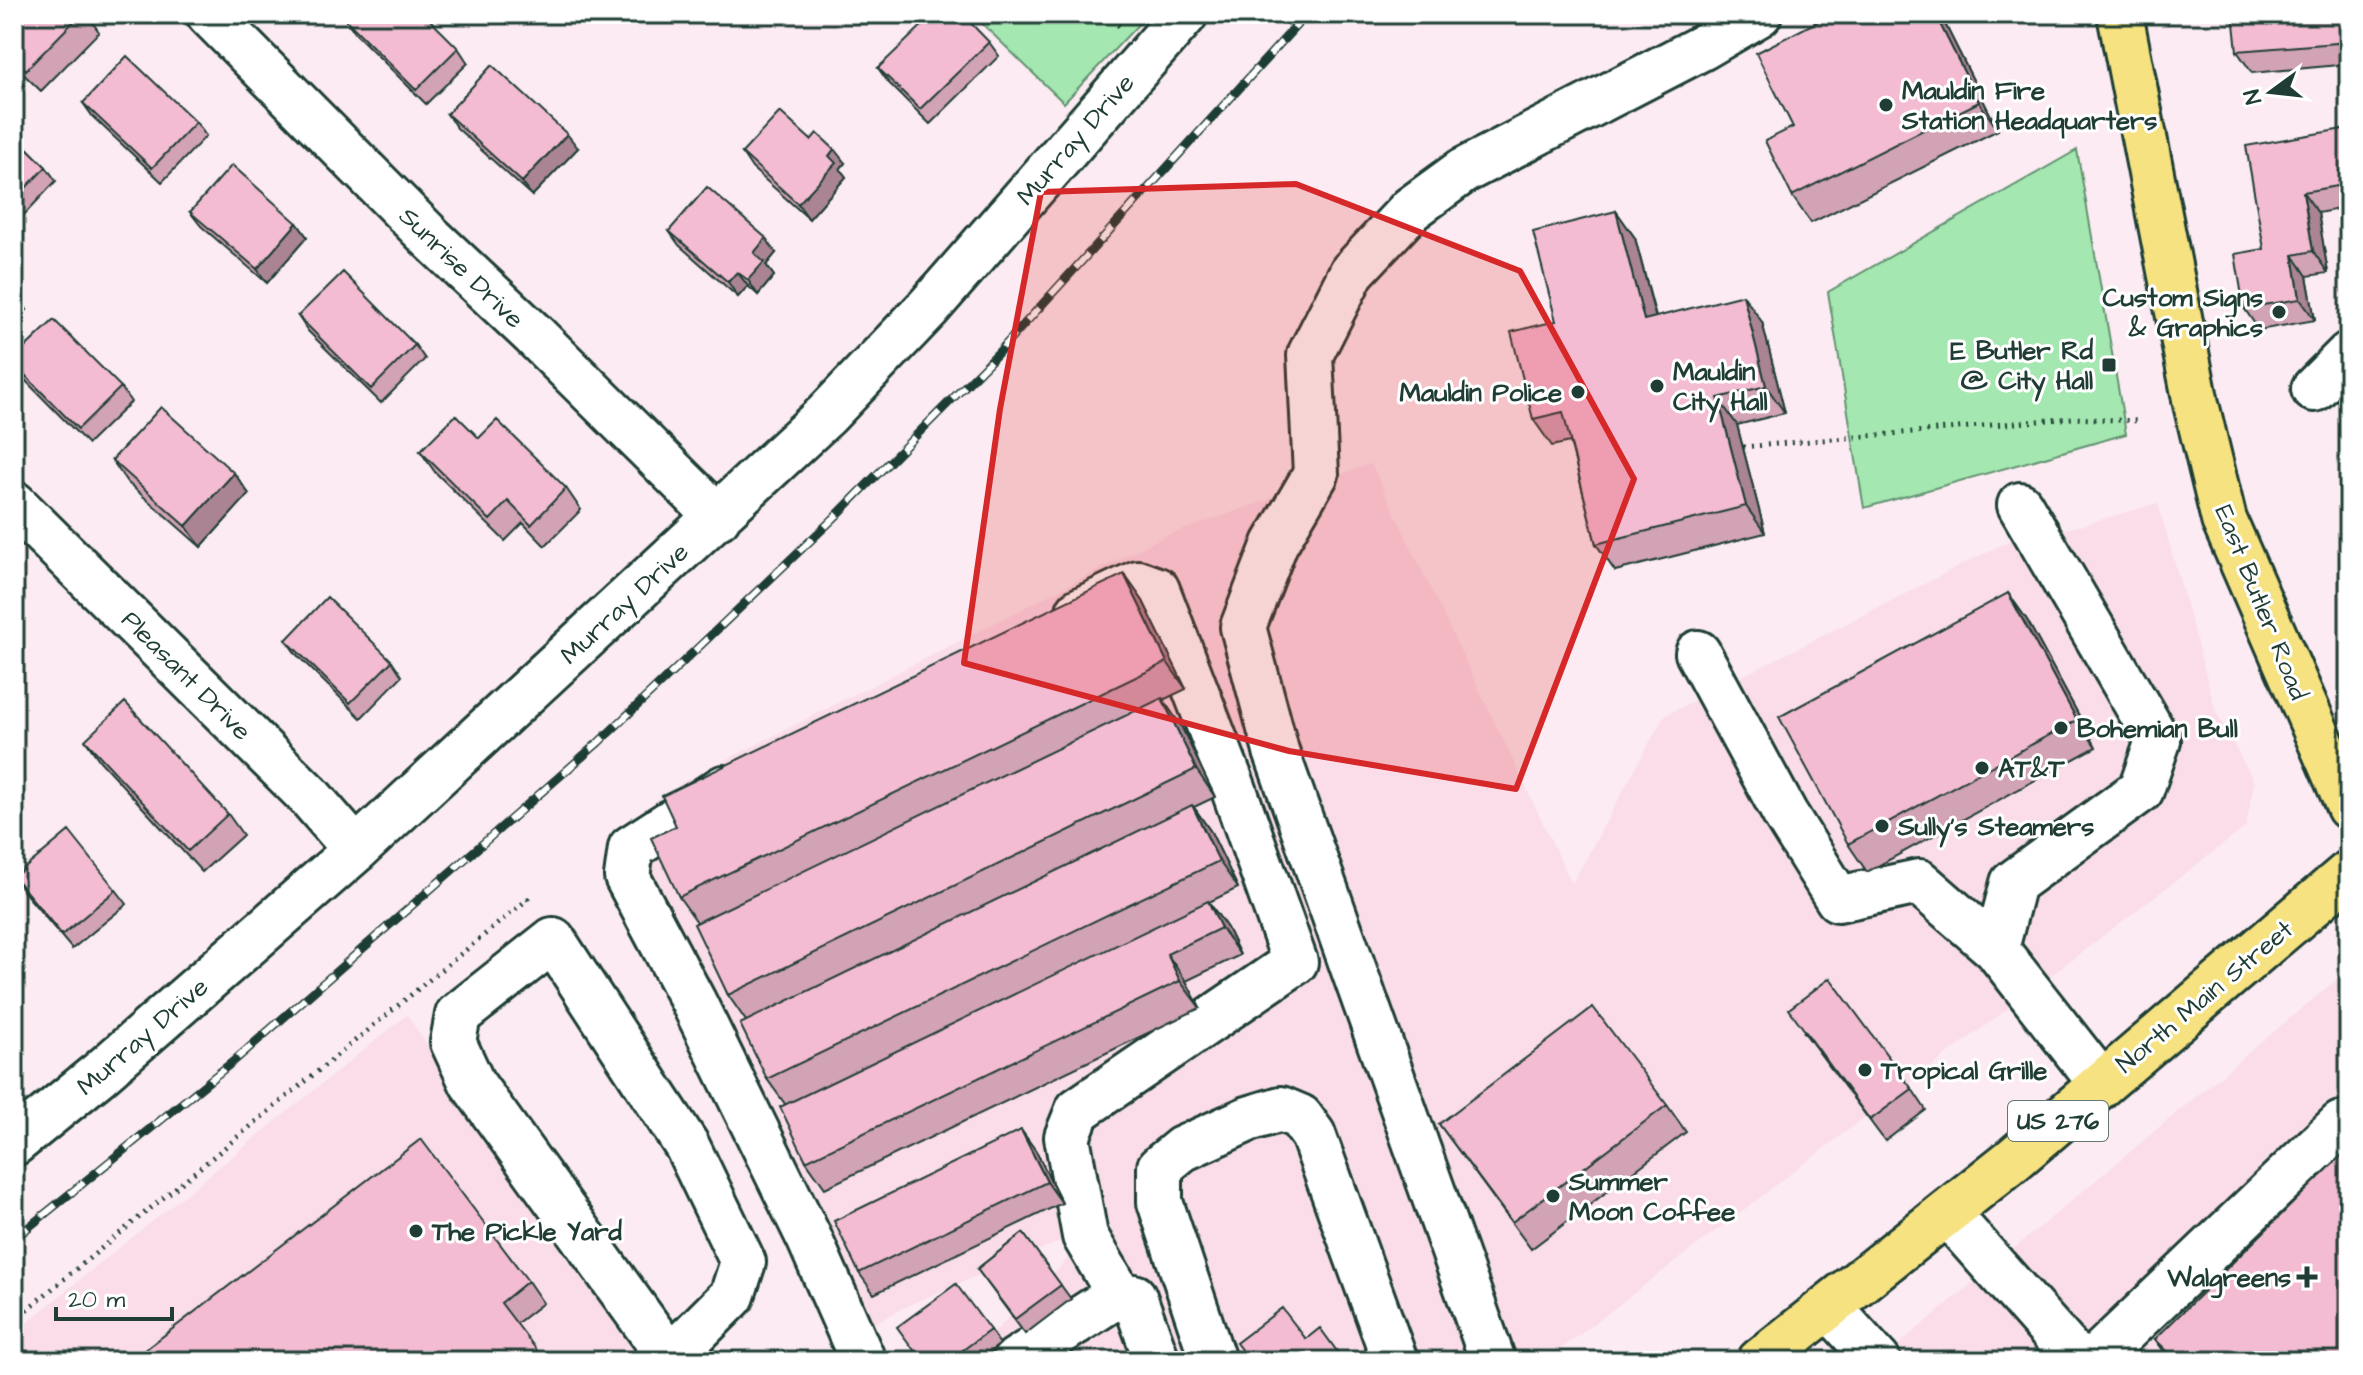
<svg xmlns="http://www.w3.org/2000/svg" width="2363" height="1375" viewBox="0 0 2363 1375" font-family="'Architects Daughter',sans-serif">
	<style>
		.built { fill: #fadde9 }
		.green { fill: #a5e7b0; stroke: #629272; stroke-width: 2 }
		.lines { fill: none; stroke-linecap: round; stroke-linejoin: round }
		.minor-casing { stroke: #1f3d34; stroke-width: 50 }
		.major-casing { stroke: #1f3d34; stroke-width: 50 }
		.path { stroke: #1f3d34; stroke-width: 5; stroke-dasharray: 2 6; stroke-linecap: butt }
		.minor { stroke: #fff; stroke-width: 44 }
		.major { stroke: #f6e281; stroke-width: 44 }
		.rail-casing { stroke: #1f3d34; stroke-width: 9 }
		.rail { stroke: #fff; stroke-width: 6; stroke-dasharray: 18; stroke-linecap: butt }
		.wall { fill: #d2a2b5; stroke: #1f3d34; stroke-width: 2 }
		.shaded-wall { fill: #ab8494; stroke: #1f3d34; stroke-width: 2 }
		.building { fill: #f4bcd3; stroke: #1f3d34; stroke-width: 2 }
		.marked { fill: #d62828; fill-opacity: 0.2; stroke: #d62828; stroke-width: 6; stroke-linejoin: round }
		.poi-dot { fill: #1f3d34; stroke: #fff; stroke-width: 3 }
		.labels { text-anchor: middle; stroke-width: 6; stroke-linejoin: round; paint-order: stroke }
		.shield { fill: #fff; stroke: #627771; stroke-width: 2 }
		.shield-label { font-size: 24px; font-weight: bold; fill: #1f3d34 }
		.poi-label { font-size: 26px; font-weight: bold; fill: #1f3d34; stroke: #fff; text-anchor: start }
		.street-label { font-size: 26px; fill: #1f3d34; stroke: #fff }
	</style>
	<rect width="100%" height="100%" fill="#fcebf2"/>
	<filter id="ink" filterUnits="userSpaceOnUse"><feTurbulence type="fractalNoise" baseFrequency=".0125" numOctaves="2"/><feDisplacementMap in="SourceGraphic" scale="16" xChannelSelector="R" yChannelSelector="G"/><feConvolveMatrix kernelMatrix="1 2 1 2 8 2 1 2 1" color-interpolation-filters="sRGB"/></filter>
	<g filter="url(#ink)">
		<path class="built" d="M1371 464 1572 884 1664 716 2011 540 2079 526 2158 503 2216 712 2254 782 2246 827 1545 1361H965L1104 1223 915 1302 869 1326 627 863 681 783 1163 537Z
			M2349 969V1361H1879Z
			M407 1015 640 1361H14V1333Z"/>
		<path class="green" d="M972 14H1148L1064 103Z
			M2077 150 2126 434 1864 508 1828 292Z"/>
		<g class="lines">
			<g class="minor-casing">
				<path id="minor" d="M209 14 432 239 534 335 718 517
					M2314 389 2349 354
					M14 504 310 797 356 850
					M2020 505 2158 741 2141 790 2013 883 1996 949 2101 1083
					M1079 611 1138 583 1157 590 1234 790 1295 962 1078 1110 1067 1137 1085 1236 1119 1294
					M1698 653 1785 814 1838 899 1919 882 1996 949
					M724 788 631 848 627 877 693 1001 809 1238 863 1361
					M14 1143 99 1074 356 850 826 415 928 308 1185 14
					M1947 1213 2078 1361
					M1829 1307 1878 1361
					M670 1358 732 1296 743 1262 687 1146 553 940 458 1015 453 1042 472 1083 670 1358 672 1361
					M1015 1361 1119 1294 1134 1297 1157 1361
					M1213 1361 1160 1202V1167L1182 1149 1248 1119 1281 1109 1300 1117 1313 1135 1395 1361
					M1493 1361 1276 751 1243 627 1275 544 1316 474 1310 355 1352 272 1411 209 1463 171 1703 47 1759 14
					M2093 1361 2341 1124 2349 1123"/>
			</g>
			<g class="major-casing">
				<path id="major" d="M2120 14 2196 404 2224 520 2349 807
					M1760 1361 2014 1159 2349 873"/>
			</g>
			<path class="path" d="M1106 14 1120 27
				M1743 447 2072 418 2139 421
				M14 1320 528 899 531 905"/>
			<use href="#minor" class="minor"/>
			<use href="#major" class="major"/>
			<g class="rail-casing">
				<path id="rail" d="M14 1239 235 1060 599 742 833 519 997 354 1307 14"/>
			</g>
			<use href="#rail" class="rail"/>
		</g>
		<path class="wall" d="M14 14H87L99 32 41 91 14 65Z
			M1832 14H1940L1998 130 1811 223 1792 196 1793 127Z
			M2349 14V64L2252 73 2237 51Z
			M346 20 458 48 468 63 426 104 356 34Z
			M989 42 999 56 930 124 888 82 878 68Z
			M83 103 196 122 206 136 162 182 93 117Z
			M447 114 578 148 532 196 457 128Z
			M2349 128V207L2318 213 2328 273 2307 276 2315 320 2259 330 2244 308 2264 249Z
			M14 135 46 167 56 181 22 217 14 209Z
			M811 140 845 163 840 169 846 177 809 219 752 168 742 153Z
			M1616 211 1635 238 1656 317 1762 322 1785 413 1737 425 1765 533 1615 571 1596 544 1570 442 1552 446 1533 419 1556 321Z
			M190 212 297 223 307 237 267 283 201 226Z
			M669 231 776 253 766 265 774 276 758 295 748 286 738 297 679 245Z
			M14 258 24 273 14 284Z
			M14 291 27 310 14 323Z
			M298 316 415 345 425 359 381 403 308 331Z
			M14 358 121 387 131 402 88 444 21 376 14 366Z
			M479 438 566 488 581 510 545 546 523 523 505 541 435 472 420 451Z
			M112 460 234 473 249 494 201 547 127 482Z
			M1124 574 1143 601 1186 689 1163 700 1181 726 1215 797 1194 807 1211 832 1238 888 1209 902 1227 928 1240 955 1186 981 1200 1008 825 1188 806 1161 785 1104 767 1079 746 1021 728 995 697 922 679 897 676 826Z
			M2008 593 2027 620 2096 747 1867 872 1848 844Z
			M286 640 392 661 402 676 361 718 296 654Z
			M85 740 228 814 243 835 202 872 100 761Z
			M14 877 116 890 127 904 72 949 24 892Z
			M1803 1031 1912 1089 1926 1110 1885 1141Z
			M1667 1105 1686 1132 1531 1249 1439 1124Z
			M1021 1130 1036 1151 1062 1203 874 1294 859 1273Z
			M1023 1233 1071 1299 1025 1334 977 1269Z
			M528 1281 543 1303 516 1324 141 1361Z
			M990 1330 1000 1344 978 1361H922Z
			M2155 1339 2349 1361H2171Z"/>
		<path class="shaded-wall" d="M1935 14H1940L1998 130 1979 102Z
			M567 134 578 148 532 196 522 182Z
			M834 149 845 163 840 169 846 177 809 219 798 204Z
			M2303 192 2318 213 2328 273 2313 251Z
			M1616 211 1635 238 1663 347 1644 320Z
			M297 223 307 237 267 283 257 269Z
			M766 238 776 253 766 265 774 276 758 295 748 280 754 253Z
			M2293 255 2307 276 2315 320 2300 299Z
			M737 272 748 286 738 297 728 282Z
			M1743 295 1762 322 1785 413 1766 386Z
			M1718 398 1737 425 1765 533 1746 506Z
			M234 473 249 494 201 547 186 526Z
			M1124 574 1143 601 1186 689 1167 662Z
			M2008 593 2027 620 2096 747 2077 720Z
			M1162 698 1181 726 1215 797 1196 769Z
			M1192 805 1211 832 1238 888 1219 861Z
			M1208 901 1227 928 1240 955 1221 928Z
			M1167 954 1186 981 1200 1008 1180 981Z
			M1021 1130 1036 1151 1062 1203 1047 1182Z"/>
		<path class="building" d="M14 14H81L26 70 14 58Z
			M352 14H424L458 48 416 90 346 20Z
			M934 14H962L989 42 920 109 878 68Z
			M1832 14H1935L1979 102 1792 196 1765 141 1793 127 1756 53Z
			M2233 14H2349V42L2237 51Z
			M127 56 196 122 152 168 83 103Z
			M492 65 567 134 522 182 447 114Z
			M780 112 811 140 817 133 834 149 829 156 836 163 798 204 742 153Z
			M2349 128V184L2303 192 2313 251 2293 255 2300 299 2244 308 2235 254 2264 249 2246 146Z
			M14 135 46 167 14 200Z
			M232 165 297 223 257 269 190 212Z
			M707 187 766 238 754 253 764 262 748 280 737 272 728 282 669 231Z
			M1616 211 1644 320 1743 295 1766 386 1718 398 1746 506 1596 544 1563 412 1533 419 1511 332 1556 321 1533 232Z
			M343 272 415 345 371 389 298 316Z
			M54 320 121 387 78 429 14 364V358Z
			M161 407 234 473 186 526 112 460Z
			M456 415 479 438 497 420 566 488 531 525 508 501 490 520 420 451Z
			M1124 574 1167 662 679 897 651 838 676 826 662 796Z
			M2008 593 2077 720 1848 844 1779 717Z
			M327 597 392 661 350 703 286 640Z
			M1162 698 1196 769 728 995 694 924Z
			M125 702 228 814 188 851 85 740Z
			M1192 805 1219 861 767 1079 740 1024Z
			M69 831 116 890 62 935 14 877Z
			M1208 901 1221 928 1167 954 1180 981 806 1161 780 1107Z
			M1830 978 1912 1089 1870 1120 1789 1009Z
			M1593 1007 1667 1105 1512 1222 1439 1124Z
			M1021 1130 1047 1182 859 1273 834 1221Z
			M421 1139 528 1281 501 1303 545 1361H141L137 1356Z
			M2343 1154 2349 1160V1361H2177L2155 1339Z
			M1023 1233 1061 1285 1015 1319 977 1269Z
			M956 1284 990 1330 948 1361H922L897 1327Z
			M1282 1308 1306 1339 1320 1328 1344 1361H1250L1236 1343Z"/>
	</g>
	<path class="marked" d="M1296 184 1520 271 1634 479 1516 789 1289 751 964 663 1000 409 1041 192Z"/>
	<g class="poi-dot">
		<circle cx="1886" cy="105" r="8"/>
		<circle cx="2279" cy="312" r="8"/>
		<rect x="2101" y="357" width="16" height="16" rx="4"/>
		<circle cx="1657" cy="386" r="8"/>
		<circle cx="1578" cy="392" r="8"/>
		<circle cx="2061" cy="728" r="8"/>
		<circle cx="1982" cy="768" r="8"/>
		<circle cx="1882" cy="826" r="8"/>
		<circle cx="1865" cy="1070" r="8"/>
		<circle cx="1553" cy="1196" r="8"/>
		<circle cx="416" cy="1231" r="8"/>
		<path d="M2303 1265h8v8h8v8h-8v8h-8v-8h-8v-8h8z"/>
	</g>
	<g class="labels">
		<rect class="shield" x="2008" y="1101" width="100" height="40" rx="6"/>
		<g class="shield-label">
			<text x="2058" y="1129">US 276</text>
		</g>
		<g class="poi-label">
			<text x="1902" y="99">Mauldin Fire<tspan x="1902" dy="30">Station Headquarters</tspan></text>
			<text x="2263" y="306" text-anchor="end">Custom Signs<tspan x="2263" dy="30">&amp; Graphics</tspan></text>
			<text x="2093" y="359" text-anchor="end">E Butler Rd<tspan x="2093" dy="30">@ City Hall</tspan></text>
			<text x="1673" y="380">Mauldin<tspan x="1673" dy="30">City Hall</tspan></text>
			<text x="1562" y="401" text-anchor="end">Mauldin Police</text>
			<text x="2077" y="737">Bohemian Bull</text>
			<text x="1998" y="777">AT&amp;T</text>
			<text x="1898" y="835">Sully's Steamers</text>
			<text x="1881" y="1079">Tropical Grille</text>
			<text x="1569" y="1190">Summer<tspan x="1569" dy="30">Moon Coffee</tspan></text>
			<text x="432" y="1240">The Pickle Yard</text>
			<text x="2291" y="1286" text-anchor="end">Walgreens</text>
		</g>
		<g class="street-label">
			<text transform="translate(1075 139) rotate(-49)" y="9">Murray Drive</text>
			<text transform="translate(462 267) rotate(44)" y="9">Sunrise Drive</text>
			<text transform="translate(2262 602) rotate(68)" y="9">East Butler Road</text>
			<text transform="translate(624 603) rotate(-43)" y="9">Murray Drive</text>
			<text transform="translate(187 675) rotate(45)" y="9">Pleasant Drive</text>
			<text transform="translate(2204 996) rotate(-40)" y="9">North Main Street</text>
			<text transform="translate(142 1036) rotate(-41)" y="9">Murray Drive</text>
		</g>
	</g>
	<rect width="2363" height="1375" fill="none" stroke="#fff" stroke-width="48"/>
	<rect x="24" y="24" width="2315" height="1327" fill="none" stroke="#1f3d34" stroke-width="3" filter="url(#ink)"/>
	<g transform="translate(2271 92) rotate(255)" stroke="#ffffff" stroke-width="6" paint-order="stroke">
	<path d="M0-6L14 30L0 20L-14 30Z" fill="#1f3d34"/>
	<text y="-12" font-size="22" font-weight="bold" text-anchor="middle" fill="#1f3d34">N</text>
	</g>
	<path d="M56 1307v12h116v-12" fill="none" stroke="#1f3d34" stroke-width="4"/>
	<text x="68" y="1307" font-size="24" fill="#1f3d34" stroke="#ffffff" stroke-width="6" paint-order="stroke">20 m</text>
</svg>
